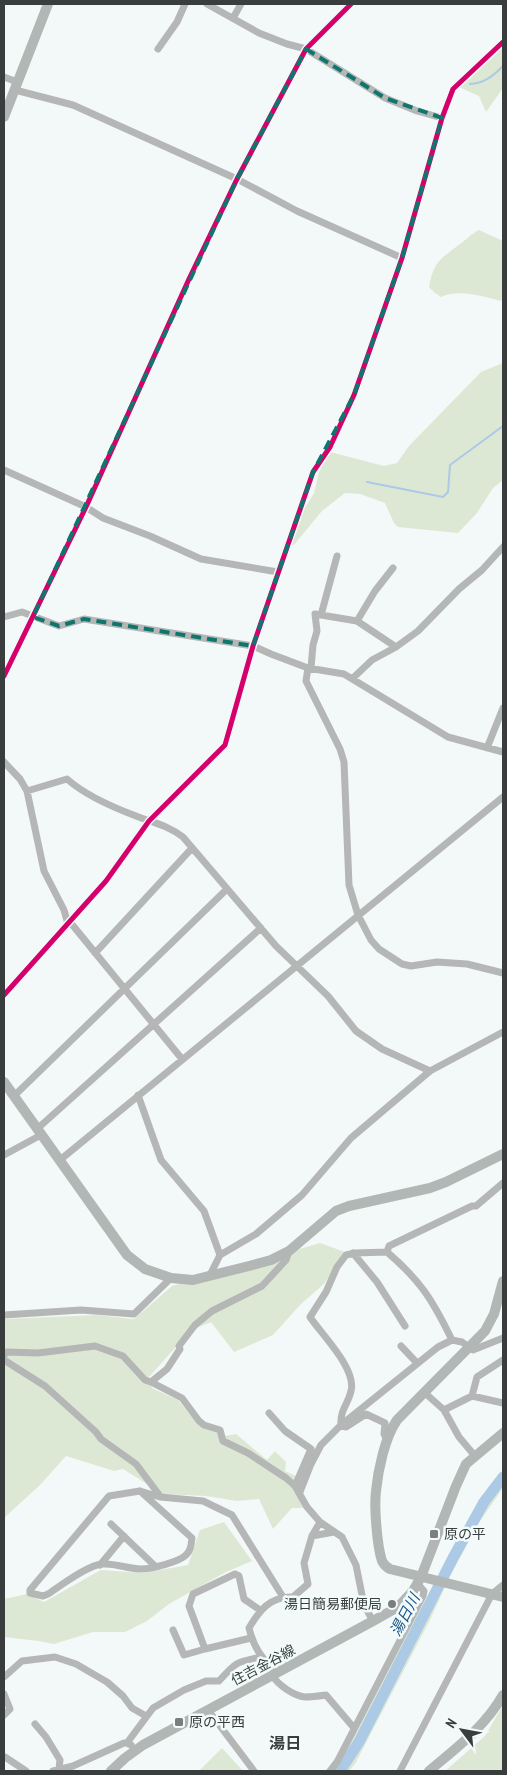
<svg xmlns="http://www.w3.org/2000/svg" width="507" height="1775" viewBox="0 0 507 1775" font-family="'PT Sans Narrow','Noto Sans JP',sans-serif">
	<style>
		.green { fill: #dde8d4 }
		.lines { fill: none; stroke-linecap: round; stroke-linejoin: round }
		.stream { stroke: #acc9e6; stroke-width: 2 }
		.river { stroke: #acc9e6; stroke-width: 11 }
		.street { stroke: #b4b7b6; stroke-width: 7 }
		.secondary { stroke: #b2b6b5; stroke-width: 10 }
		.cycleway-casing { stroke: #f1fbfa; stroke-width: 8 }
		.cycleway { stroke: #d6006c; stroke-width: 5 }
		.marked { fill: none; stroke: #0f766e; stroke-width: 4; stroke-dasharray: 10 6; stroke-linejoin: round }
		.poi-dot { fill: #7a7f7e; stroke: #f1fbfa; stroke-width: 2 }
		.labels { text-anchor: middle; stroke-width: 5; stroke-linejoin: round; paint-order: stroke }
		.poi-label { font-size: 14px; fill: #393d3d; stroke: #f1fbfa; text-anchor: start }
		.street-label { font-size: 14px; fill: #393d3d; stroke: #f1fbfa }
		.water-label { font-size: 15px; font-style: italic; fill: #1b5287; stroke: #f1fbfa }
		.quarter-label { font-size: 16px; font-weight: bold; fill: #393d3d; stroke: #f1fbfa }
	</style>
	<rect width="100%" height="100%" fill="#f3f9f8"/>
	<path class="green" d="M503 47V88L486 112 479 96 459 87Z
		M479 230 503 241V299L500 301C481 296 459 289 441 297L435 293 429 287C434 260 441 259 460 244 467 239 471 234 479 230Z
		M503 363V480L493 488 477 513 458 533 398 527 394 523 385 503 360 494 345 493 322 511 293 546 289 534 314 493 319 472 330 452 384 466 397 463 409 446 481 372Z
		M320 1243 345 1252 325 1283 301 1304 273 1335 234 1352 211 1322 190 1331 149 1377 152 1388 178 1400 198 1425 225 1436 236 1434 267 1460 275 1451 286 1462 285 1471 296 1476 305 1508H292L273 1529 259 1499 237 1501 206 1496 163 1494 123 1469 114 1471 66 1456 40 1485 4 1518V1319L96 1315 134 1319 172 1286Z
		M503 1470V1488L478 1524 449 1578 430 1620 355 1764 349 1771H335L373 1694 444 1567 457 1541 479 1501Z
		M224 1522 252 1561 224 1573 169 1604 147 1621 125 1632H93L54 1644 38 1641 4 1637V1599L27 1594 44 1602 101 1570 143 1573 188 1565 200 1530Z
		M503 1705V1771H445L485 1736Z
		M222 1748 243 1771H199Z"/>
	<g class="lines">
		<path class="stream" d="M470 84C485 83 493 76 503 66
			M367 482 443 497 448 492 450 465 503 426"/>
		<path class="river" d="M340 1771 359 1742 453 1558 484 1502 503 1477"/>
		<path class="street" d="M207 4 259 33 287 44 306 49 385 98 417 111 442 118
			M233 18 241 4
			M158 49 177 22 185 4
			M4 77 17 82
			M15 90 73 105 237 179 297 211 402 258
			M4 470 86 507 103 518 150 536 201 559 278 572
			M393 568 375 591 357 621 396 647
			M321 615 337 556
			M4 617 22 612 59 626 84 619 253 646 271 654 308 668 344 674 448 737 503 752
			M308 668 306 681 340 749 344 762 349 885 358 915 371 940 379 949 402 964 411 966 437 962 467 964 503 973
			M311 668 313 645 317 631 315 614 357 621
			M4 676 86 507 189 279 237 179 306 49 351 4
			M353 678 372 660 396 647 418 631 459 589 482 570 503 547
			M487 748 503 708
			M4 762 20 779 27 791 44 871 64 910 68 924
			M27 791 67 779C86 796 112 807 136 816 154 823 167 825 183 837L276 946 328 996 356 1031 382 1049 430 1071
			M70 922 182 1059
			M95 953 192 848
			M4 995 106 881 149 821 225 745 253 646 313 472 330 447 354 395 402 258 442 118 453 89 503 42
			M138 1095 161 1160 204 1211 220 1255
			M14 1096 227 889
			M37 1129 261 928
			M4 1155 41 1135
			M60 1160 503 797
			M289 1251 286 1260 262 1286 212 1311 195 1325 179 1346 180 1349 167 1369 151 1382 182 1398 199 1421 204 1425 220 1430 223 1441 248 1453 286 1478 295 1486 307 1507 320 1522 342 1537 356 1565 364 1605 373 1621
			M387 1252C421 1281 433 1301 452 1340
			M353 1253 377 1282 405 1326
			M210 1275 220 1255 256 1234 302 1195 351 1138 404 1093 430 1071 503 1032
			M4 1315 81 1310 134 1314 171 1278
			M401 1346 417 1363
			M4 1355 7 1352 38 1353 95 1346 123 1356 145 1380 151 1382
			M4 1360 45 1386 96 1432 101 1439 136 1464 160 1496
			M503 1360 477 1377 472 1396 503 1403
			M425 1393 444 1410 472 1396
			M444 1410 459 1437 475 1456
			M269 1413 285 1431 311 1449 295 1486
			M341 1425C340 1409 348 1405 351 1391 357 1369 322 1335 310 1317L326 1292 337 1267 346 1255 355 1253 387 1252 389 1246 472 1206H476L503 1183
			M341 1425 346 1427 366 1414 385 1423 384 1434 387 1440
			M140 1491 192 1538C191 1545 191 1550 186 1555 179 1562 151 1569 141 1569 129 1569 115 1563 103 1564 89 1564 60 1586 48 1594L43 1596 30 1593V1590L109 1496 140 1491 160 1497 203 1501 232 1515 283 1597
			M300 1492 311 1464 321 1445 341 1425 438 1347 452 1340 462 1342 473 1350 503 1338
			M111 1524 155 1566
			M312 1536 334 1532
			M100 1565 124 1536
			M173 1630 184 1655 205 1649
			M251 1638 205 1649 189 1606 193 1594 235 1574 239 1576 244 1599 260 1610
			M277 1673C262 1658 254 1649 249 1628 259 1611 270 1596 293 1597L308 1584 304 1563 312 1536 320 1522
			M272 1675C278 1685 294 1696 305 1697 312 1697 319 1696 326 1695L354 1728
			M4 1677 22 1661 55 1657 76 1664 107 1682 123 1696 132 1708 146 1716
			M4 1694 10 1709 4 1715
			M208 1710 254 1771
			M35 1724 46 1737 60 1760 59 1769
			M127 1743 153 1708 184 1690 206 1681H219C236 1662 236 1662 261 1657
			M5 1757 26 1771
			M53 1771 73 1766 124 1743H127L131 1745
			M330 1771 337 1762 423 1596 424 1591 417 1583
			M400 1771 492 1594 503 1585"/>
		<path class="secondary" d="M4 117 48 4
			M4 1082 127 1255 145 1269 171 1278 193 1280 249 1266 271 1260 289 1251 336 1211 349 1206 430 1188 446 1182 503 1154
			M503 1281 494 1314 485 1331 397 1420C385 1437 378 1470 376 1491 374 1506 377 1546 382 1561 384 1565 386 1567 390 1569L503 1597
			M111 1771 125 1758 143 1745 373 1621 398 1607 413 1591 421 1577 456 1486 466 1464 503 1433
			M429 1771C456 1748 485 1727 503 1695"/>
		<g class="cycleway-casing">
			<path id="cycleway" d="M4 676 86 507 189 279 237 179 306 49 351 4
				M4 995 106 881 149 821 225 745 253 646 313 472 330 447 354 395 402 258 442 118 453 89 503 42"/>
		</g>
		<use href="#cycleway" class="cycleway"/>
	</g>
	<path class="marked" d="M306 49 385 98 442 118 402 258 354 395 313 472 253 646 84 619 59 626 33 617 237 179Z"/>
	<g class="poi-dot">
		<rect x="429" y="1529" width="10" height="10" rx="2.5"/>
		<circle cx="392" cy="1604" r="5"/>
		<rect x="174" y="1717" width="10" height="10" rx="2.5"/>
	</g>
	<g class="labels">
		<g class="poi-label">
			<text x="444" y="1539">原の平</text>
			<text x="382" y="1609" text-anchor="end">湯日簡易郵便局</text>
			<text x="189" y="1727">原の平西</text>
		</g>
		<g class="street-label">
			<text transform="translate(263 1665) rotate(-28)" y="5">住吉金谷線</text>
		</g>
		<g class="water-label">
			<text transform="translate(405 1615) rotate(-62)" y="5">湯日川</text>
		</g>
		<g class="quarter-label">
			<text x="285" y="1749">湯日</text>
		</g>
	</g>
	<rect width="507" height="1775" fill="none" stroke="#393d3d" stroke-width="10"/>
	<g transform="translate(462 1730) rotate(302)" stroke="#f1fbfa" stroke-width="4" paint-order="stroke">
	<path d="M0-4L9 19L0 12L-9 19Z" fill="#393d3d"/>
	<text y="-8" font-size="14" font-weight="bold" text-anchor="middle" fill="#393d3d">N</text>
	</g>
</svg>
